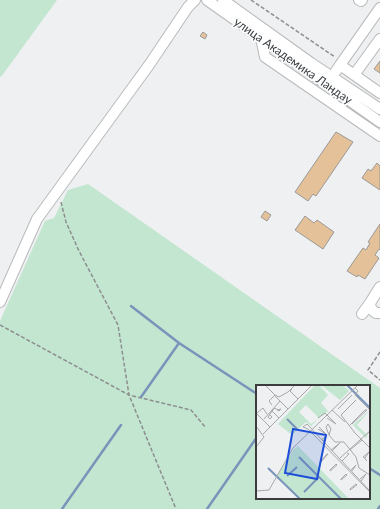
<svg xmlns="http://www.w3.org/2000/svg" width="380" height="509" viewBox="0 0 380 509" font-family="Lato,sans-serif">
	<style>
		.green { fill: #c2e6d0; fill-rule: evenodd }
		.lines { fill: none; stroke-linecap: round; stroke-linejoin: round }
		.stream { stroke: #7894bb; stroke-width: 2.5 }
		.building { fill: #e5c199; stroke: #9b9a98 }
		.minor-casing { stroke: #b8babb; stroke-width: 12 }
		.path { stroke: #8d8e8f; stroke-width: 1.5; stroke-dasharray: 4 2; stroke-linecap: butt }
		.minor { stroke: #fff; stroke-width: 10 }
		.labels { text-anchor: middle; stroke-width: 3.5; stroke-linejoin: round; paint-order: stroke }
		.street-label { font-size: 12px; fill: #3c3c3d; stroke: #fbfdff }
		.inset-river { fill: none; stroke: #7894bb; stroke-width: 2 }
		.inset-road { fill: none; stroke: #a7a8a9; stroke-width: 1 }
		.view { fill: #1d4ed8; fill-opacity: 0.15; stroke: #1d4ed8; stroke-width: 2 }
		.inset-edge { fill: none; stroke: #3c3c3d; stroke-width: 2 }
	</style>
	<rect width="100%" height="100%" fill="#eef0f1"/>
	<path class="green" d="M0 0H57L1 77 0 76Z
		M88 184 380 388V509H0V321L45 221 54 218 68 190ZM257 386H369V498H257Z"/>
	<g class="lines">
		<path class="stream" d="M131 306 179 343 257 394
			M141 397 179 343
			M369 468 380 475
			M62 509 121 425
			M207 509 257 437
			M378 509 380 506"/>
	</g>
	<path class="building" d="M203 32 207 35 205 39 200 36Z
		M380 61V73L374 69Z
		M336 132 353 142 316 196 313 194 308 201 295 192Z
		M377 163 380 166V190L362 178 368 169 371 171Z
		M265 211 271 215 267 221 261 217Z
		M305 216 314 223 317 220 334 232 323 249 295 230Z
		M380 224V250L379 249 375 255 379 258 365 279 358 275 357 277 347 271 363 248 366 250 370 243 368 242Z"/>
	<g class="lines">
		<g class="minor-casing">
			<path id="minor" d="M207 0 380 122
				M223 0 311 63 380 109
				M359 0 361 1 362 0
				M261 38 265 57 380 136
				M340 65 380 8
				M336 71 340 65 380 93
				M354 75 380 39
				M380 287 370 303 371 309 376 313H380
				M0 302 37 219 149 65 188 7 195 0
				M362 314 370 303"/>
		</g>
		<path class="path" d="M251 0 335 57
			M61 202 66 222 79 251 118 325 129 395 176 509
			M0 325 129 395 191 410 206 428
			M380 352 368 370 380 380"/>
		<use href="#minor" class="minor"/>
	</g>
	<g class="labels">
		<g class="street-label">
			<text transform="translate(293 61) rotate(35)" y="4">улица Академика Ландау</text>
		</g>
	</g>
	<g transform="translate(256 385)">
		<rect width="114" height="114" fill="#eef0f1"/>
		<path d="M59 0H63L72 10 65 18 72 26 63 33 50 20 43 27 55 39 62 34 55 41 50 37 36 50 22 39ZM65 0H87L93 6 84 15ZM114 25 101 40 110 49 114 45 110 53 97 40ZM42 61 92 113V114H44L21 91 38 64Z" fill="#c2e6d0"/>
		<path class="inset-river" d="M91 0 114 23M31 34 41 44M43 72 85 114M12 83 44 114M31 91 41 82M48 107 63 92"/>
		<path class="inset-road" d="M9 0 19 10 13 16 16 20M99 3 102 6 99 10 114 25M36 4 34 6 42 14M19 10 23 12 32 7 39 0M19 11 32 24M82 24 96 10M21 25 25 24 23 26 19 23 16 26 23 33M76 25 89 37M0 28 14 42M1 28 7 23 11 29M86 29 100 15 85 30 99 48M14 30 16 32 14 34 12 32 16 26M62 33 69 28 80 39 71 33M8 34 24 16M72 39 75 44 73 50 70 42ZM94 40 109 25H111L96 39M0 41 8 52 0 62M62 44 70 49 63 42M98 47 114 63M7 49 56 0M73 50 79 57H88L100 72 103 83 114 90M65 55 71 51 67 56M75 65 84 58 76 66M94 65 106 55M72 69 65 77H64L71 69ZM84 73 114 46M109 73 113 67 107 72 109 73V74L111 76M86 76 93 69 91 68M80 79 81 80 74 86V85ZM95 85 100 80 96 86M90 89 91 90 85 95V94ZM104 94 110 89 105 96M100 99 101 100 94 105V104ZM0 106 13 105 37 63 102 0M114 106 51 39 47 42 52 44 114 107"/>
		<path class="view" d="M37 44 70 50 61 94 29 88Z"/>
		<rect width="114" height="114" class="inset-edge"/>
	</g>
</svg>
